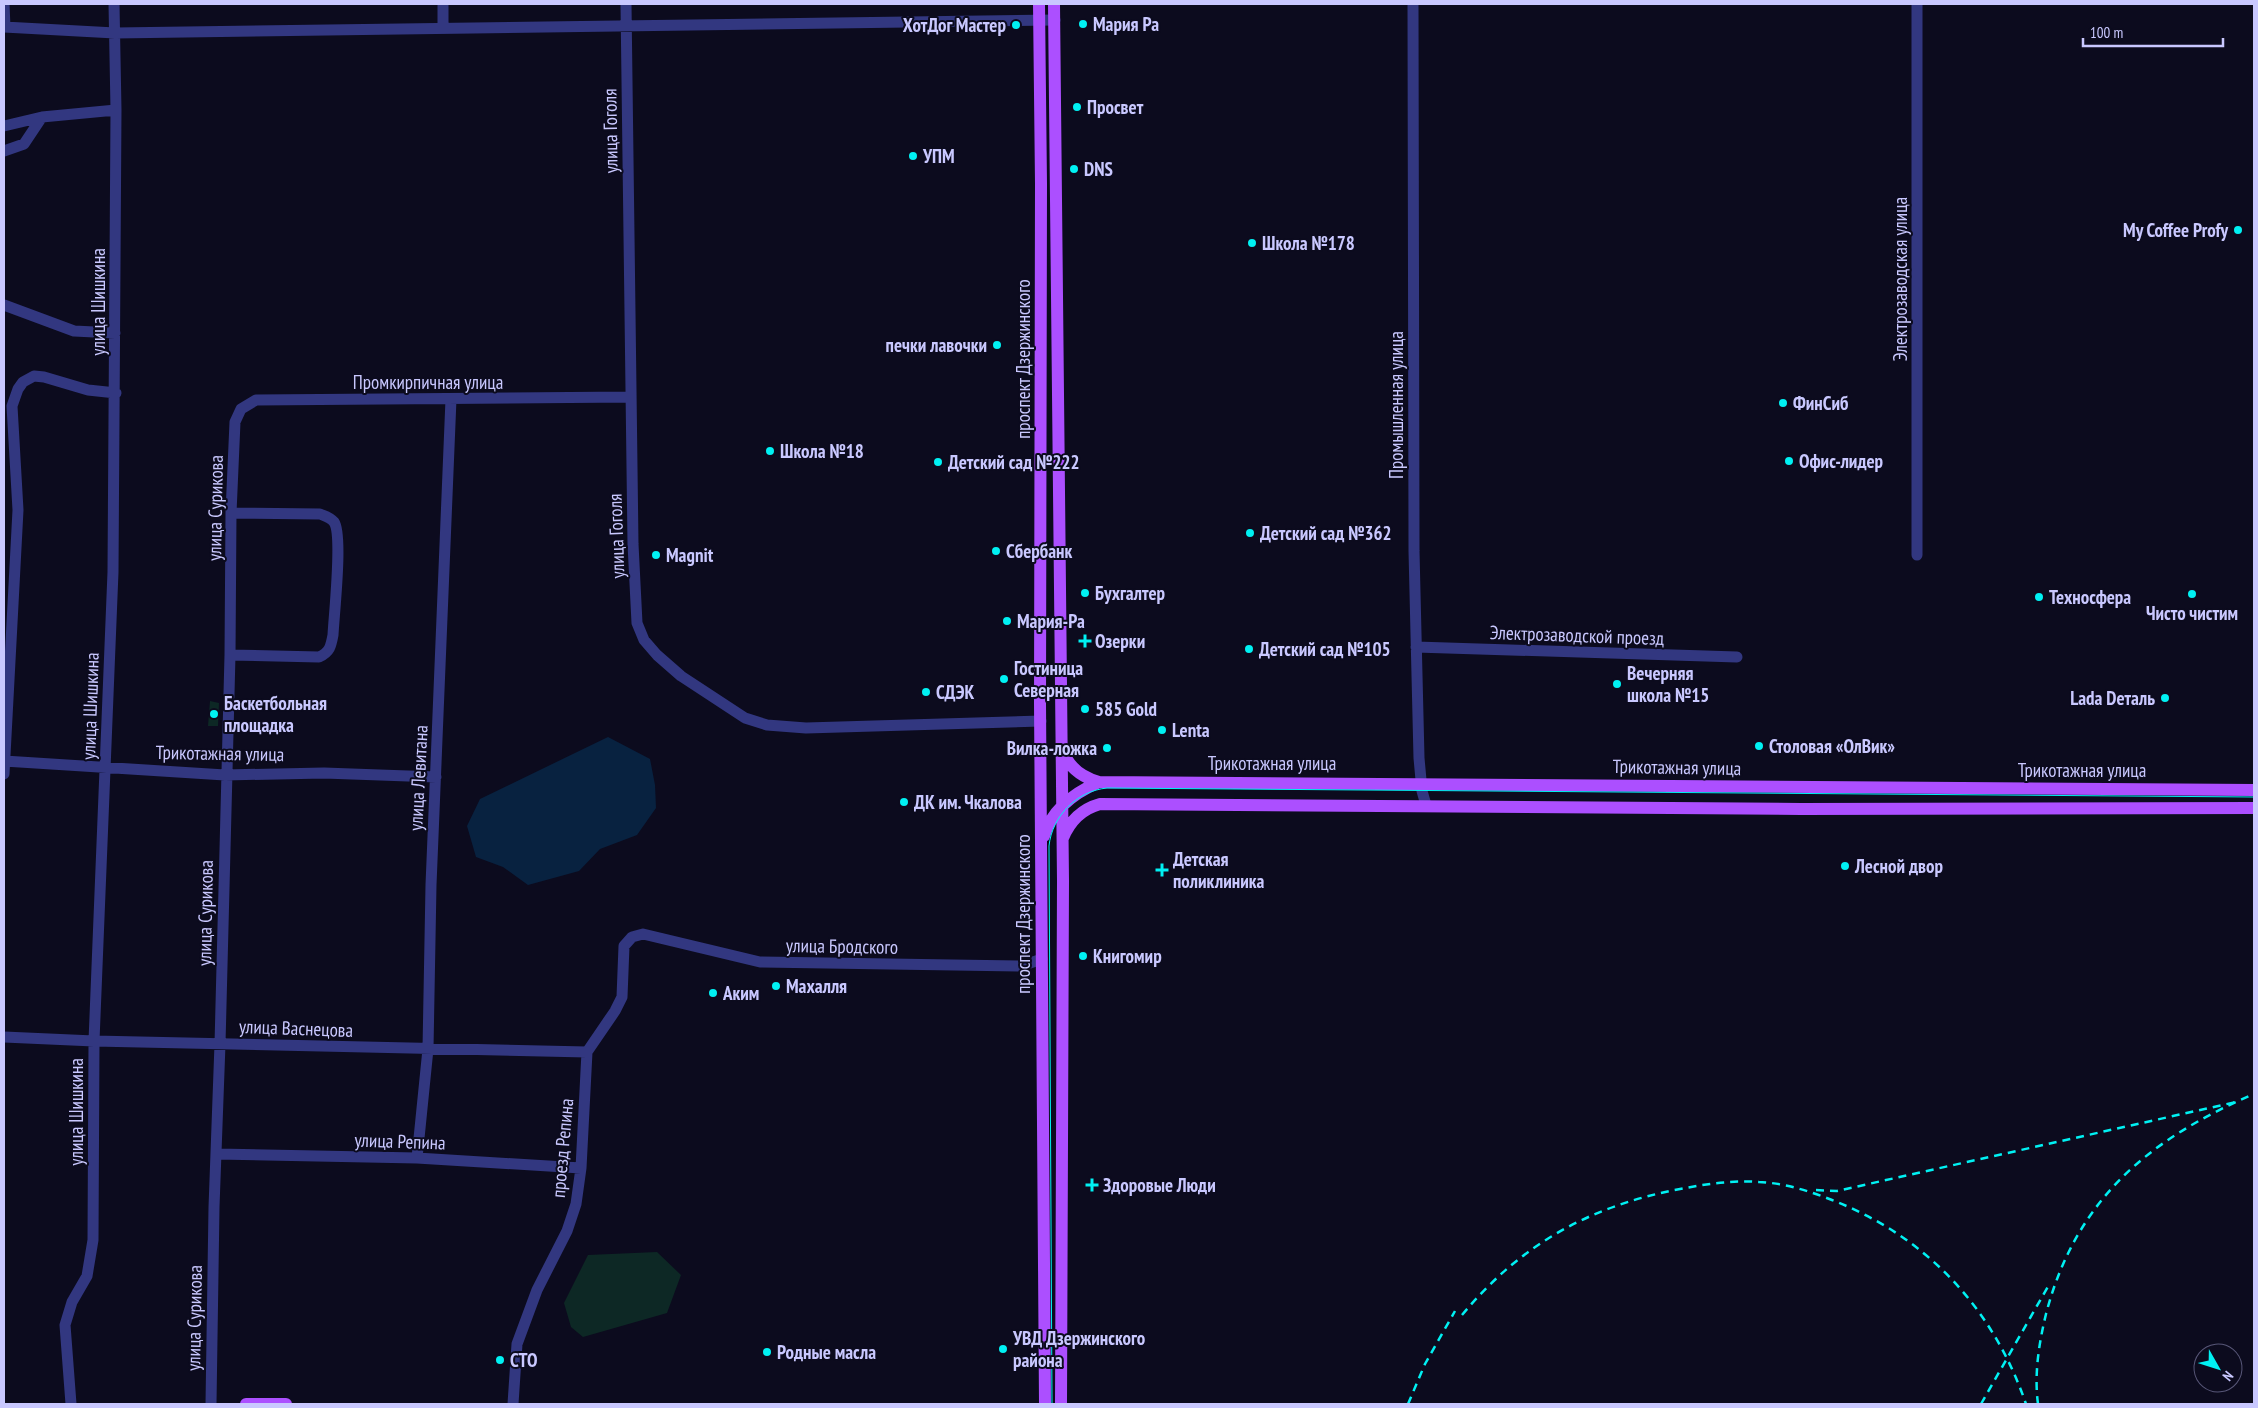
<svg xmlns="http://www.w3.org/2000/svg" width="2258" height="1408" viewBox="0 0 2258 1408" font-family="'PT Sans Narrow',sans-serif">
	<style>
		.green { fill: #0d2825 }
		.water { fill: #082240 }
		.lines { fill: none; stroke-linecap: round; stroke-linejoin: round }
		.minor { stroke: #323780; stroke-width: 11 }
		.major { stroke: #ac4fff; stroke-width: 12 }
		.tram { stroke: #00f1f3; stroke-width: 1 }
		.rail { stroke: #00f1f3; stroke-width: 2.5; stroke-dasharray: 8 6; stroke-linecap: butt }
		.poi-dot { fill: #00f1f3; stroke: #0c0b1e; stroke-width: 2 }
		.labels { text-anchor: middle; stroke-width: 4; stroke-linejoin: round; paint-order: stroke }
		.poi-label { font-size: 19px; font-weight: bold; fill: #c9c8ff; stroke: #0c0b1e; text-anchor: start }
		.street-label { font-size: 19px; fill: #c9c8ff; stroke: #0c0b1e }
	</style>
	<rect width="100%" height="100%" fill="#0c0b1e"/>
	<path class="green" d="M210 701 219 703 218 726H208Z
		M657 1252 681 1275 667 1313 583 1337 571 1327 564 1303 588 1255Z"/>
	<path class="water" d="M608 737 650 759 655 785 656 808 637 835 600 849 579 871 528 885 503 867 476 857 467 826 480 799Z"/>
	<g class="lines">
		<path class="minor" d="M4 4 5 27
			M443 4V27
			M626 4 633 544 637 623 644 640 657 655 681 676 745 718 767 725 806 728 1041 721
			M1413 4 1414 551 1419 758 1422 791 1426 805
			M1917 4V555
			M4 27 115 33 1055 20
			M4 126 42 117
			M4 151 24 144 42 117 116 110
			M4 305 74 331 115 333
			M1416 647 1737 657
			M230 655 319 657C330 652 331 646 333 635 334 614 343 535 334 522 330 517 325 516 320 514L231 513
			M4 761 225 775 324 773 436 777
			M4 774 18 510 12 406 18 389 23 382 34 376 44 377 88 390 116 393
			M4 1037 94 1041 587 1052
			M217 1154 417 1158 581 1168
			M417 1158 428 1049 431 885 451 399
			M71 1404 65 1325 72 1302 87 1276 93 1240 94 1041 113 572 116 110 114 4
			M211 1404 214 1207 220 1044 230 655 231 513 235 422 241 409 256 400 631 397
			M513 1404 517 1344 537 1290 567 1231 576 1204 581 1168 587 1052 615 1011 622 997 624 946 632 937 643 934 760 962 1021 966 1042 959"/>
		<path class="major" d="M1039 4 1041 184 1040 703 1045 1404
			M1054 4 1063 881 1061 1404
			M1062 749C1068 767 1081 777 1099 782L2254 790
			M1044 836C1052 809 1074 793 1099 782
			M1063 838C1070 821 1082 809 1100 804L1801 809 2254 808
			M246 1404H286"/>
		<path class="tram" d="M1052 1404 1049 846C1052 816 1077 791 1107 788L2254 797"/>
		<path class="rail" d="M1816 1190 1837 1191 2236 1102
			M1462 1315C1521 1244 1590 1206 1680 1189 1706 1184 1732 1180 1759 1182 1784 1183 1809 1191 1832 1200 1927 1237 1993 1308 2026 1404
			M1408 1404 1425 1364 1455 1311
			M1981 1404 2050 1283
			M2038 1404C2034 1374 2039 1343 2046 1314 2076 1199 2149 1139 2254 1094"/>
	</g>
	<g class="poi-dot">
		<circle cx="1083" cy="24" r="5"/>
		<circle cx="1016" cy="25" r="5"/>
		<circle cx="1077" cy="107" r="5"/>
		<circle cx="913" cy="156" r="5"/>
		<circle cx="1074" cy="169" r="5"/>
		<circle cx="2238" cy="230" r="5"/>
		<circle cx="1252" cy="243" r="5"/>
		<circle cx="997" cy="345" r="5"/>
		<circle cx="1783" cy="403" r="5"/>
		<circle cx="770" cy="451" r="5"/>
		<circle cx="1789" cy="461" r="5"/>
		<circle cx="938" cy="462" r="5"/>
		<circle cx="1250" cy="533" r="5"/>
		<circle cx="996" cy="551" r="5"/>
		<circle cx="656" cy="555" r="5"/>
		<circle cx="1085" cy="593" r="5"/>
		<circle cx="2192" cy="594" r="5"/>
		<circle cx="2039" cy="597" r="5"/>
		<circle cx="1007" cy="621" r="5"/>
		<path d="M1082.5 633.5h5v5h5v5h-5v5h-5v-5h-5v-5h5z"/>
		<circle cx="1249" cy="649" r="5"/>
		<circle cx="1004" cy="679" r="5"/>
		<circle cx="1617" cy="684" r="5"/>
		<circle cx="926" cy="692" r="5"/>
		<circle cx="2165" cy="698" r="5"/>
		<circle cx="1085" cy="709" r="5"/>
		<circle cx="214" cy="714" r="5"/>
		<circle cx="1162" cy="730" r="5"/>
		<circle cx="1759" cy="746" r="5"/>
		<circle cx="1107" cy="748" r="5"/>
		<circle cx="904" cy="802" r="5"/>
		<circle cx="1845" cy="866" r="5"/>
		<path d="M1159.5 862.5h5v5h5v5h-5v5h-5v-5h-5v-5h5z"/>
		<circle cx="1083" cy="956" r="5"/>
		<circle cx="776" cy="986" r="5"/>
		<circle cx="713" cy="993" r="5"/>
		<path d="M1089.5 1177.5h5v5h5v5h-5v5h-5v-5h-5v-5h5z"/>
		<circle cx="1003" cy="1349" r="5"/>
		<circle cx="767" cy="1352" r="5"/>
		<circle cx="500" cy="1360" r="5"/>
	</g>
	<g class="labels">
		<g class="poi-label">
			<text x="1093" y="31">Мария Ра</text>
			<text x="1006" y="32" text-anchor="end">ХотДог Мастер</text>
			<text x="1087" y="114">Просвет</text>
			<text x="923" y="163">УПМ</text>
			<text x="1084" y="176">DNS</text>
			<text x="2228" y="237" text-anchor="end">My Coffee Profy</text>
			<text x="1262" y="250">Школа №178</text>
			<text x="987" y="352" text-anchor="end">печки лавочки</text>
			<text x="1793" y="410">ФинСиб</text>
			<text x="780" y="458">Школа №18</text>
			<text x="1799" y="468">Офис-лидер</text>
			<text x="948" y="469">Детский сад №222</text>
			<text x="1260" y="540">Детский сад №362</text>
			<text x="1006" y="558">Сбербанк</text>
			<text x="666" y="562">Magnit</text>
			<text x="1095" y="600">Бухгалтер</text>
			<text x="2049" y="604">Техносфера</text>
			<text x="2192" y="620" text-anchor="middle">Чисто чистим</text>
			<text x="1017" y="628">Мария-Ра</text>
			<text x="1095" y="648">Озерки</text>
			<text x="1259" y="656">Детский сад №105</text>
			<text x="1014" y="675">Гостиница<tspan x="1014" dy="22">Северная</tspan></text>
			<text x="1627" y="680">Вечерняя<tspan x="1627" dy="22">школа №15</tspan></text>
			<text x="936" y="699">СДЭК</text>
			<text x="2155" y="705" text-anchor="end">Lada Dеталь</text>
			<text x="224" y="710">Баскетбольная<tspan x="224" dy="22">площадка</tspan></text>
			<text x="1095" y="716">585 Gold</text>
			<text x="1172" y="737">Lenta</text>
			<text x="1769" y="753">Столовая «ОлВик»</text>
			<text x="1097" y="755" text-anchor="end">Вилка-ложка</text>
			<text x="914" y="809">ДК им. Чкалова</text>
			<text x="1173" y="866">Детская<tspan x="1173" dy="22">поликлиника</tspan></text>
			<text x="1855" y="873">Лесной двор</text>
			<text x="1093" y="963">Книгомир</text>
			<text x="786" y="993">Махалля</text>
			<text x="723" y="1000">Аким</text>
			<text x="1103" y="1192">Здоровые Люди</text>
			<text x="1013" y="1345">УВД Дзержинского<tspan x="1013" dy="22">района</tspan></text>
			<text x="777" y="1359">Родные масла</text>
			<text x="510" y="1367">СТО</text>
		</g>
		<g class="street-label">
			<text transform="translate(610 131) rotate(-91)" y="7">улица Гоголя</text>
			<text transform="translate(1900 279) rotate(-90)" y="7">Электрозаводская улица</text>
			<text transform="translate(98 302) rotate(-90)" y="7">улица Шишкина</text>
			<text transform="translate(1023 359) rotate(-90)" y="7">проспект Дзержинского</text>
			<text x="428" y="389">Промкирпичная улица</text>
			<text transform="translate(1396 405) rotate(-90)" y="7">Промышленная улица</text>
			<text transform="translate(215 508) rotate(-89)" y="7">улица Сурикова</text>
			<text transform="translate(616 536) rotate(-92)" y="7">улица Гоголя</text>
			<text transform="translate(1577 635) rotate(2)" y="7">Электрозаводской проезд</text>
			<text transform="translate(90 706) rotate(-88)" y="7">улица Шишкина</text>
			<text transform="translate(220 753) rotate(1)" y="7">Трикотажная улица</text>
			<text x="1272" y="770">Трикотажная улица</text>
			<text transform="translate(1677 767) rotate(1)" y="7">Трикотажная улица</text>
			<text x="2082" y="777">Трикотажная улица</text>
			<text transform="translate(418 778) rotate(-87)" y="7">улица Левитана</text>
			<text transform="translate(205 913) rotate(-89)" y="7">улица Сурикова</text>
			<text transform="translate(1023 914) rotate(-90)" y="7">проспект Дзержинского</text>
			<text transform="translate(842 946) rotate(1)" y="7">улица Бродского</text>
			<text transform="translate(296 1028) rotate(2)" y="7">улица Васнецова</text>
			<text transform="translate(76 1112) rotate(-90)" y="7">улица Шишкина</text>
			<text transform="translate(400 1141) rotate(2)" y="7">улица Репина</text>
			<text transform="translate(562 1148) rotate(-85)" y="7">проезд Репина</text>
			<text transform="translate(194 1318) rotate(-89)" y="7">улица Сурикова</text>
		</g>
	</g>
	<rect width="2258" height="1408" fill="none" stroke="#c9c8ff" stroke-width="10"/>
	<g transform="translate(2218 1368) rotate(129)"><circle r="24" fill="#0c0b1e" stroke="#585778"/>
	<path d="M0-4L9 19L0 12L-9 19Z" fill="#00f1f3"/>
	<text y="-8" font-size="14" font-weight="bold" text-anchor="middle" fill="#c9c8ff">N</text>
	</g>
	<path d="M2083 38v8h140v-8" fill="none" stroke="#c9c8ff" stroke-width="2.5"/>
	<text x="2090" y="38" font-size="15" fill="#c9c8ff" stroke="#0c0b1e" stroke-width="4" paint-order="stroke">100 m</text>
</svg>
